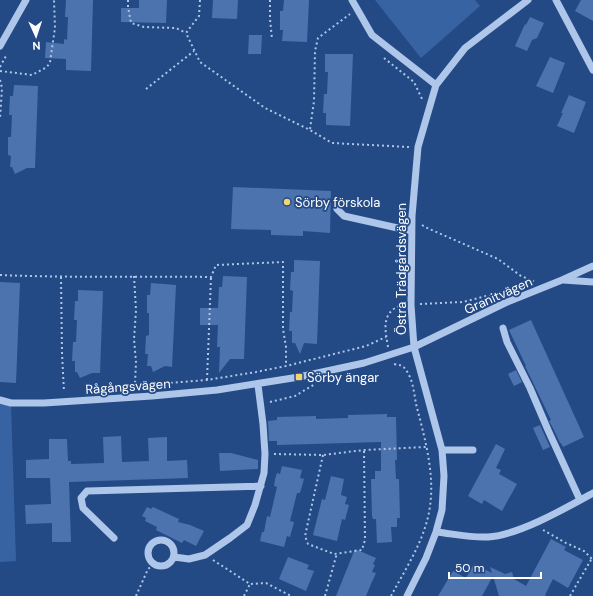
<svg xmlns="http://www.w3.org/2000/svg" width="593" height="596" viewBox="0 0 593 596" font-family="'DM Sans',sans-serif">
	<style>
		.green { fill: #3863a3 }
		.building { fill: #4c73ae }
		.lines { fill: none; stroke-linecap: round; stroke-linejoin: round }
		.path { stroke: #aec6e9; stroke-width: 2; stroke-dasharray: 2 3; stroke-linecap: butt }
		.minor { stroke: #aec6e9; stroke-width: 7 }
		.poi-dot { fill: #f3d472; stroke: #244a86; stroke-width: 1.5 }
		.labels { text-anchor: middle; stroke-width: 3.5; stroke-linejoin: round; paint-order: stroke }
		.poi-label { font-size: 13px; fill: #fff; stroke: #244a86; text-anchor: start }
		.street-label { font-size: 13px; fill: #fff; stroke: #244a86 }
	</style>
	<rect width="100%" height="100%" fill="#244a86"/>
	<path class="green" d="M375 0H475L480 6 421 58Z
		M0 399 11 403 16 561 0 562Z"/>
	<path class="building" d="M66 0H93L91 71 66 70V59L45 58 46 42 64 44V39L67 40 68 17H65Z
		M139 0H167L166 23 121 22V8H139Z
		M213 0H238L237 19 212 18Z
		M284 0H309L307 42 282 41 283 30H280V11H283Z
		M581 0H593V21L575 11Z
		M530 17 544 23 537 38 532 40 527 51 515 46 525 24 526 25Z
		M249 35H262L261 54H248Z
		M325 54H353L350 126 326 125V113H323L324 94H327L328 72H325Z
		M550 57 565 63 553 93 536 86Z
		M14 85 38 86 35 168H27L15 174 12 167H10L11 156 8 155V137H11L12 115H9L10 96H13Z
		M569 95 586 102 574 133 557 126 563 113H561Z
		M233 187 331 191 330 233 303 231V236L271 235V230L231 229Z
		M294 260 320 261 317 344 304 343 300 354 295 343H292V331H289L290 312H292L293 291 290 290 291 272H294Z
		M223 276 247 277 244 359H230L219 373 220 347H217L218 325H200V308H218L219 287H222Z
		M0 282 20 283 16 383 0 382Z
		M151 283 176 285 172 367 165 366 153 372 151 366H147L148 354H145L146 336 149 335V313H147V295H150Z
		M78 290 103 291 100 373H92L80 378 77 372H75V361H72L73 342H76L77 320H74L75 301H78Z
		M531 320 584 437 563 447 561 443H560L553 428 549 421 551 420 525 366H526L509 330Z
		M516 370 522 382 514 386 508 374Z
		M387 414V417H396L397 460H395L396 479H399L400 518H397V527H391L392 542 377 543 376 519H373L372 516 371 479H375V471H381V442L277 445V441H269L268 421 277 420V417L316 416V419L348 418V415Z
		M540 425 550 447 543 450 533 428Z
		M121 436 122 462 149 461 148 438 167 437V461L187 460 188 478 69 482 71 542H52V523L26 524 25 505 51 504 50 478H26V460L49 459V439H67L68 461H71V464L104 463 103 437Z
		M496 444 505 449 496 468 501 470 499 474 517 484 502 511 484 500 482 504 468 496Z
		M219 453H231L258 460V469L220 471Z
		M282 466 302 470 300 478 304 479 300 493H297L290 521 294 522 290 537 287 536 284 547 260 541 262 532H264L267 516 270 517 277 487 274 486 275 479 277 473 280 474Z
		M331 476 344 479 341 495 347 497 345 504 349 505 345 520 342 519 337 541 313 535 322 499 325 500Z
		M147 507 151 509 153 507 179 519 178 522 190 525 204 531 196 546 184 540 182 543 156 530 157 527 145 521 146 518 142 516Z
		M551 539 566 547 564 550 583 560 568 588 553 579 545 595 546 596H499L493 576 482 596H438L453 571 466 578 474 564 492 573 490 567 505 574 512 572 514 579 526 586Z
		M355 549 376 558 373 564 375 565 372 572 376 573 371 584 366 596H336Z
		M288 557 309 565 307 569 314 571 306 591 279 579Z"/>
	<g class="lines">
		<path class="path" d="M128 0V7L131 23 144 27 176 28 186 33
			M200 0 199 16 186 33 200 62 265 108 310 130 332 143 409 147
			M270 0V19L272 39
			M384 58 414 82 422 99
			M0 67 7 54
			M0 71 32 75 47 67 50 62 55 28 54 0
			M0 80 2 88 0 119
			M146 89 194 51
			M310 129 314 101 315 51 318 38 350 14
			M422 225 425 227 498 259 521 276 534 281
			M0 275C70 278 141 276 211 277L216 265 283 262V329L286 347V366
			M134 276 136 310 134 339 136 362 135 385
			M61 277 62 353 64 392
			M420 304 463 302 506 291
			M388 347C385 329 381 313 401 305
			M207 380 211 277
			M91 389 207 380 256 372 286 366 366 346 386 337
			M270 402 295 396 315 384
			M274 454 323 455 364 450 426 447
			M323 455 305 536 308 544 334 554 362 550 365 540 364 450
			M543 530 566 543 584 551 593 560
			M213 560 250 584 266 583 291 596
			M136 596 148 569 154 564
			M244 596 250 584
			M325 596 337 553
			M391 596C406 568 426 538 430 506 435 473 424 435 416 404 414 393 413 378 405 369 403 365 399 365 394 364
			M570 596 592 558"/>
		<path class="minor" d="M352 0 372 35 436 85
			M556 0 593 70
			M0 46 26 0
			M337 209 344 216 411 231
			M563 280 593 282
			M503 328 507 342 530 388 548 430 580 500
			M0 400 11 403H44L152 396 217 390 299 377 364 363 414 347 505 303 562 280 593 266
			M442 450H473
			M436 532C454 534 471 538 488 537 519 535 566 508 593 493
			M114 538 83 508 81 498 87 491 261 486
			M148 553a13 13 0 1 1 26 0a13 13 0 1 1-26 0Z
			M174 557 189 559 205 555 230 538 247 525 255 505 264 473 265 454 263 424 258 385
			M407 596 426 558 436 532 442 510 444 476 442 450 414 347 411 305 412 216 418 147 436 85 465 48 528 0"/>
	</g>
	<g class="poi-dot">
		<circle cx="287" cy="202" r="4"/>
		<rect x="295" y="373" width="8" height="8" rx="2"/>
	</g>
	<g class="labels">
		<g class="poi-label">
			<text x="295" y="207">Sörby förskola</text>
			<text x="307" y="382">Sörby ängar</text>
		</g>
		<g class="street-label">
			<text transform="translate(401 269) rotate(-90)" y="5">Östra Trädgårdsvägen</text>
			<text transform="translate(498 295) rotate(-24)" y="5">Granitvägen</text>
			<text transform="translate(128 386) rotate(-4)" y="5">Rågångsvägen</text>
		</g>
	</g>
	<g transform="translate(36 36) rotate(177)" stroke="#244a86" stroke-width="3" paint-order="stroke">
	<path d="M0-3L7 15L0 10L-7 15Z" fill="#ffffff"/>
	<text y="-6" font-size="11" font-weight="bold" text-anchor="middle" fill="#ffffff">N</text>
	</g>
	<path d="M449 572v6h92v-6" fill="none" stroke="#ffffff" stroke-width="2"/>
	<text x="455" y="572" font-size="12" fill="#ffffff" stroke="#244a86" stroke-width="3" paint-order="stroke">50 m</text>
</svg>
